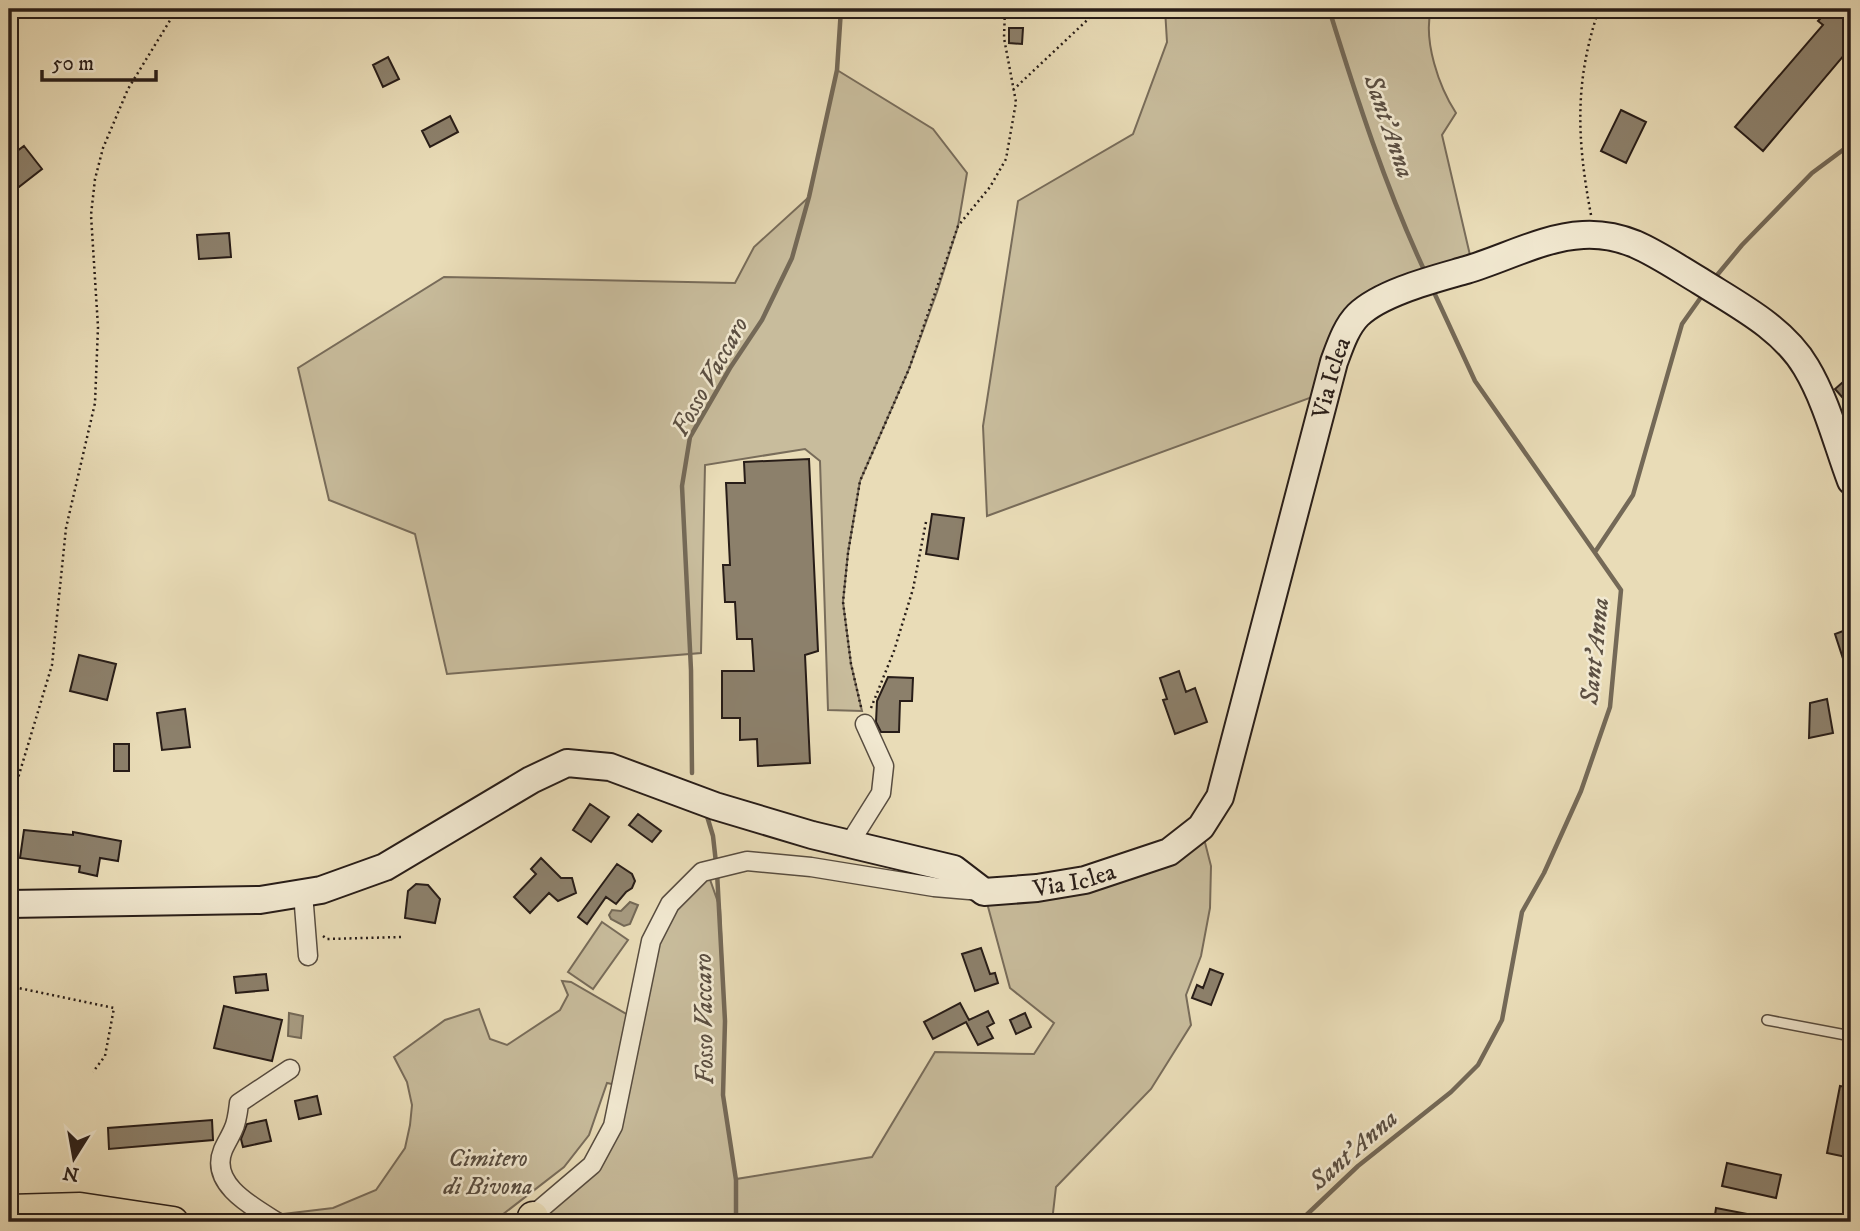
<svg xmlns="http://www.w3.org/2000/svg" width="1860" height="1231" viewBox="0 0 1860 1231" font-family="'IM FELL DW Pica',serif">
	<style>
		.green { fill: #c8bc9c; stroke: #786c5a; stroke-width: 2 }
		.water { fill: #a79b81; stroke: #746957; stroke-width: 2 }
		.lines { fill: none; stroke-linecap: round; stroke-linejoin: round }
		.stream { stroke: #746957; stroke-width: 4.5 }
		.building { fill: #8c806b; stroke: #281d18; stroke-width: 2 }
		.lane-casing { stroke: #584d40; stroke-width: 12 }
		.street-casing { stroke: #584d40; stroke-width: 21 }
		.secondary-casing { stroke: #281d18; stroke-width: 30 }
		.primary-casing { stroke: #281d18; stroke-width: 33 }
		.path { stroke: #281d18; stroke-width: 2.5; stroke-dasharray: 2 3.5; stroke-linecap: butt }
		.lane { stroke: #f1e8d0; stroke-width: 9 }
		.street { stroke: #f1e8d0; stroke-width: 18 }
		.secondary { stroke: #f1e8d0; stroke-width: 26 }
		.primary { stroke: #e9dcb7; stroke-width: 30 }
		.labels { text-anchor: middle; stroke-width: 5; stroke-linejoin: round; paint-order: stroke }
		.street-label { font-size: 24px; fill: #281d18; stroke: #f1e8d0 }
		.park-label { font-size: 24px; font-style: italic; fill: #584d40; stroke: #f1e8d0 }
		.water-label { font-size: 26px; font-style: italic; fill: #5b4f42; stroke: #f1e8d0 }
	</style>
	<rect width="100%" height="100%" fill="#e9dcb7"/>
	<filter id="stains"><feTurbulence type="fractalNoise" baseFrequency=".00286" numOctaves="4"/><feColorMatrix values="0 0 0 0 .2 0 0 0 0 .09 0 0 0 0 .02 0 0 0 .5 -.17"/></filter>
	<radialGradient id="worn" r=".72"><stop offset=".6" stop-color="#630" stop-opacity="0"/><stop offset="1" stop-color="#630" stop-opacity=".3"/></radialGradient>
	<path class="green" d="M1165 9H1431C1423 41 1439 87 1456 113L1442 135 1473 268 1358 315 1326 392 987 516 983 426 1018 201 1133 134 1167 42Z
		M837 70 933 129 967 173 958 226 937 292 909 369 860 481 848 553 843 602 851 664 862 711 828 710 820 461 805 449 705 465 701 653 447 674 415 534 329 500 298 368 444 277 735 283 754 247 809 197Z
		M1201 827 1211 866 1210 908 1201 956 1186 995 1191 1025 1151 1089 1056 1187 1053 1213 1054 1222H532L592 1165 621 1086 607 1083 589 1135 564 1167 493 1222H277L267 1216 333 1208 376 1190 405 1148 410 1125 412 1105 407 1082 394 1057 445 1020 479 1009 490 1039 507 1045 560 1010 568 995 562 981 571 982 635 1019 651 941 707 871 720 908 725 1021 723 1095 736 1179 872 1157 935 1052 1034 1054 1054 1023 1010 988 984 892 1037 888Z
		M602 922 628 940 593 989 568 972Z"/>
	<path class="water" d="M630 902 638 905 630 924 624 926 611 919 609 915 612 910 621 911Z
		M289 1013 303 1016 301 1038 288 1036Z"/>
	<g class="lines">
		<path class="stream" d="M1329 9C1357 99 1386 189 1426 274
			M1713 280 1742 245 1812 173 1851 144
			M1595 552 1633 495 1682 324 1704 293
			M692 773 691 670 682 486 690 437 730 368 762 320 792 258 809 197 837 70 841 9
			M707 816 713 836 716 863
			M717 872 725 1021 723 1095 736 1180V1222
			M1299 1222 1358 1166 1451 1092 1478 1065 1502 1020 1522 912 1544 873 1581 791 1610 707 1621 590 1475 381 1432 288"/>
	</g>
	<path class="building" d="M1829 9H1851V47L1763 151 1735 127 1823 25 1818 21Z
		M1009 28H1023L1022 44 1009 43Z
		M388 57 399 79 383 87 373 65Z
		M1621 110 1646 122 1626 163 1601 151Z
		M450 116 458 132 430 147 422 131Z
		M24 146 42 169 15 190 9 182V157Z
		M229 233 231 257 199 259 197 235Z
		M1851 375V407L1835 389Z
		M809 459 818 651 805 655 810 763 758 766 757 739 740 740V718H722V671H754L752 639H737L735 602H725L723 565H730L726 483H745L744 462Z
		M932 514 964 518 958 559 926 554Z
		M1851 628V676L1849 677 1835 634Z
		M79 655 116 664 107 700 70 691Z
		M1179 671 1186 692 1195 688 1207 722 1175 734 1163 700 1167 699 1160 678Z
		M888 677 913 678 912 701H900L899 732H881L876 722 877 701Z
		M1827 699 1833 733 1809 738 1810 703Z
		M185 709 190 747 162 750 157 713Z
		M114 744H129V771H114Z
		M590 804 609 817 591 842 573 830Z
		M638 814 661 831 652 842 629 825Z
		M24 830 73 835V832L121 841 118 861 100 858 97 876 79 872 80 866 20 858Z
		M541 858 561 878H572L576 893 558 901 549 893 530 913 514 897 536 874 531 869Z
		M617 864 632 874 635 881 632 888 626 892 616 904 606 897 587 924 578 917Z
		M416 884 428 885 440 899 435 923 405 918 408 891Z
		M981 948 990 974 995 973 998 983 975 991 962 954Z
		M1210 969 1223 974 1211 1005 1192 998 1197 985 1203 988Z
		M266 974 268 990 236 993 234 977Z
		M960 1003 969 1020 988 1011 994 1023 987 1027 993 1038 978 1045 966 1022 933 1039 924 1022Z
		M224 1006 282 1020 272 1061 214 1048Z
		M1025 1013 1031 1027 1016 1034 1010 1020Z
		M1840 1086 1851 1088V1158L1827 1153Z
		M317 1096 321 1114 299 1119 295 1101Z
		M212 1120 213 1140 109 1149 108 1128Z
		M266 1120 271 1141 243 1147 241 1139 247 1124Z
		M1727 1163 1781 1175 1776 1198 1722 1186Z
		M1716 1208 1758 1216V1222H1714Z"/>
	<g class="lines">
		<g class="lane-casing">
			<path id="lane" d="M1767 1020 1851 1036"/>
		</g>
		<g class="street-casing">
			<path id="street" d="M849 844 881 793 884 766 865 724
				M303 893 308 956
				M277 1222C253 1207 209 1184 223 1150 226 1143 230 1137 233 1130 237 1122 238 1112 239 1103L290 1069
				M525 1222 592 1165 613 1126 651 941 670 904 702 872 747 861 811 867 934 887 981 891"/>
		</g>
		<g class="secondary-casing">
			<g id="secondary">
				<path id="s1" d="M9 904 260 900 321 890 385 867 531 780 567 763 610 767 715 806 812 835 954 869 984 892 1037 888 1085 880 1169 852 1201 827 1220 797 1334 362C1340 346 1346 327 1358 315 1382 292 1435 279 1466 270 1504 259 1543 237 1583 235 1600 234 1620 238 1635 244 1658 254 1678 268 1700 281 1738 305 1783 328 1806 367 1827 402 1837 444 1851 481"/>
			</g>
		</g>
		<g class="primary-casing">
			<path id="primary" d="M9 1210 80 1208 173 1222
				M532 1222 533 1217"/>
		</g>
		<path class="path" d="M1013 90 1099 9
			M1591 215C1577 140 1574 82 1599 9
			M861 707 851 664 843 602 848 553 860 481 909 369 958 226 990 187 1006 159 1016 102 1004 38 1005 9
			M871 708 894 651 913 589 926 522
			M9 808 52 665 66 528 95 403 98 327 91 215 95 179 103 148 128 89 177 9
			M323 936 327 939 402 937
			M9 986 114 1008 105 1056 93 1072"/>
		<use href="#lane" class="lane"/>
		<use href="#street" class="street"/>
		<use href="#secondary" class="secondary"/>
		<use href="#primary" class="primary"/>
	</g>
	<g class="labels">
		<g class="street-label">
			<text dy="8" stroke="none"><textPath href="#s1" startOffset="1731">Via Iclea</textPath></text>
			<text dy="8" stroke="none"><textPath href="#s1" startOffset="1122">Via Iclea</textPath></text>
		</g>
		<g class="park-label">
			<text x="488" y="1166">Cimitero<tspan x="488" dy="28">di Bivona</tspan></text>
		</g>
		<g class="water-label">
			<text transform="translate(1390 126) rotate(71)" y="9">Sant'Anna</text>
			<text transform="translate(709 376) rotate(-61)" y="9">Fosso Vaccaro</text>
			<text transform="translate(1594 651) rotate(-84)" y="9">Sant'Anna</text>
			<text transform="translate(703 1019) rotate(-91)" y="9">Fosso Vaccaro</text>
			<text transform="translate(1353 1149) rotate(-41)" y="9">Sant'Anna</text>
		</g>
	</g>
	<rect width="1860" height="1231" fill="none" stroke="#e9dcb7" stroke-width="35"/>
	<rect x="10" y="10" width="1839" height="1210" fill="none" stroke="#281d18" stroke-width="3.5"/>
	<rect x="18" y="18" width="1825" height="1196" fill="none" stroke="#281d18" stroke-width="2"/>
	<g transform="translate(74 1158) rotate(191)" stroke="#f1e8d0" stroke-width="5" paint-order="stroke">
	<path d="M0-5L12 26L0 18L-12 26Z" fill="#281d18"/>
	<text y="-10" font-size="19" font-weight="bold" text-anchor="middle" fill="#281d18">N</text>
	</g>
	<path d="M42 70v10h114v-10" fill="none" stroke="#281d18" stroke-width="3.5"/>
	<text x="52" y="70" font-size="21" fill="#281d18" stroke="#f1e8d0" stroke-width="5" paint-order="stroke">50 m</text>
	<rect width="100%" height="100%" filter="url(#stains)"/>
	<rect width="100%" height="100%" fill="url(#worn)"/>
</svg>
